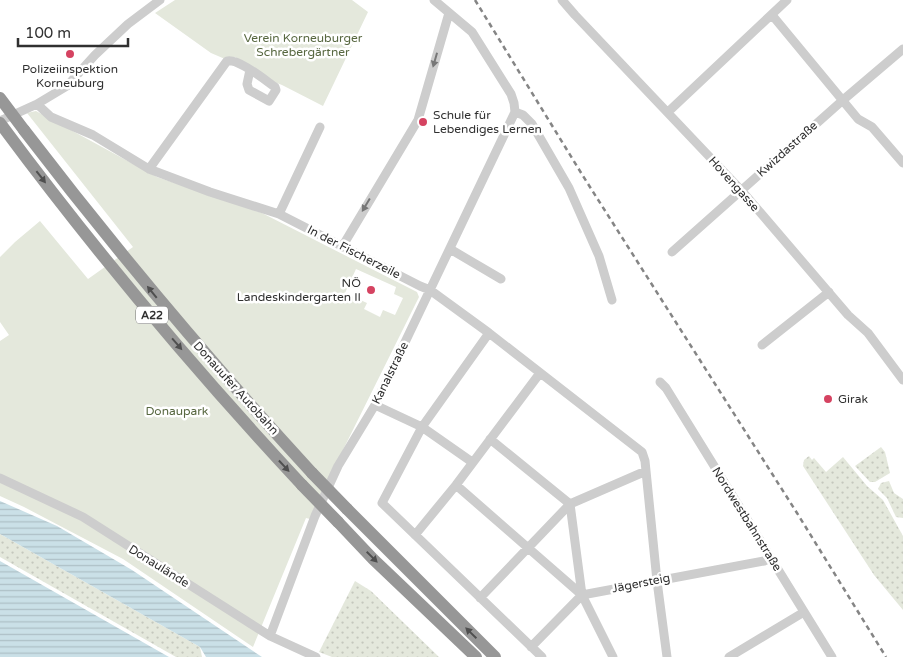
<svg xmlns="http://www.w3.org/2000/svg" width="903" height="657" viewBox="0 0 903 657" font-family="'Varela Round',sans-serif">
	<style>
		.grass { fill: url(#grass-dots) }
		.green { fill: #e4e8dc; fill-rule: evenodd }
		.water { fill: url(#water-rules) }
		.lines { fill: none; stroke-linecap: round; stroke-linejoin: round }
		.minor { stroke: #cdcdcd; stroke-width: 9 }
		.highway { stroke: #979797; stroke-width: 12 }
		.rail { stroke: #858585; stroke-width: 2.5; stroke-dasharray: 5 4; stroke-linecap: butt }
		.highway-bridge { stroke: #979797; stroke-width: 12 }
		.oneway { fill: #777 }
		.oneway2 { fill: #4f4f4f }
		.poi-dot { fill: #d54361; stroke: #fff; stroke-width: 2 }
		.labels { text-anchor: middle; stroke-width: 5; stroke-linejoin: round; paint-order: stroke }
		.shield { fill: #fff; stroke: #6e6e6e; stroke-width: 1 }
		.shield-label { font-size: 11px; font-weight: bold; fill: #303030 }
		.park-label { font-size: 12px; fill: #586841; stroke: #fff }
		.poi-label { font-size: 12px; fill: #303030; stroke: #fff; text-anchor: start }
		.street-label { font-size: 12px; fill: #303030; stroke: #fff }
	</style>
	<defs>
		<pattern id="grass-dots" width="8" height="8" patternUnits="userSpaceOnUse" patternTransform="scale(1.25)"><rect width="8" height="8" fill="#e4e8dc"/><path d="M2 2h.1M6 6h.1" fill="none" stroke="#c4c7bd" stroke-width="1.8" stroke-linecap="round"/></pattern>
		<pattern id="water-rules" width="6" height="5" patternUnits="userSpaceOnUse" patternTransform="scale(1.25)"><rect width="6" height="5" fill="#cae0e7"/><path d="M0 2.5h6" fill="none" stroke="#aec0c6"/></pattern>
	</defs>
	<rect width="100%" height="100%" fill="#fff"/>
	<path class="grass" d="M881 447 885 452 890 473 875 482H870L855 466Z
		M809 456 812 460 814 458 826 472 843 457 867 486 883 500 903 536V610L874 575 803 466 804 460Z
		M889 481 894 493 903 499V518L896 517 887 498 878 489 881 483Z
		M0 534 200 647 202 657H176L0 557Z
		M355 581 371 591 439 657H332L319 652Z"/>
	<path class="green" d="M175 0H352L368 12 323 106 282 85 269 80 235 57 225 59 211 53 155 13Z
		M36 111 157 177 262 213 417 292 419 297 332 472 310 519 306 518 253 647 123 559 24 507 0 496V341L9 335 0 322V257L15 242 40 221 88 279 133 247 27 113ZM356 269 396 287 394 294 403 298 395 315 383 310 380 317 364 309 367 303 345 293Z"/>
	<path class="water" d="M0 501 57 526 132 570 262 657H206L200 647 0 534Z
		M0 561 169 657H0Z"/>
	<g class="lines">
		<path class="minor" d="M562 0 575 15 741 190 848 315 868 333 903 380
			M772 15 858 119 872 127 903 163
			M37 104 51 117 93 135 149 169 210 192 279 214 420 286 430 290 489 333 642 452 645 461 657 581 667 657
			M515 112 523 115 532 124 569 188 599 256 612 300
			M668 112 787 0
			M0 121 37 104 67 86 95 55 128 24 160 0
			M149 169 227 61C238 58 265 80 275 87L276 90 269 101 249 90 247 84 250 70
			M279 214 320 127
			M342 247 418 120 449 13
			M450 249 501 279
			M672 252 843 100 903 49
			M489 333 422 427 382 503 542 657
			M762 345 829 292
			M660 382 666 388 832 657
			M375 405 422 427 472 462
			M490 439 570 504 582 595
			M0 478 83 517 270 636 316 657
			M456 485 582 595 613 657
			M415 535 456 485 540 373
			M480 598 570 504 646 471
			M270 636 315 516 338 466 375 405 515 112 514 103 511 94 472 32 434 0
			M531 647 582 595 764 561 771 558
			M729 657 804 612"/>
		<path class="highway" d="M0 123C94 250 195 370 302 485
			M24 130C115 249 211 363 312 473
			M347 509 495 657
			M338 522 373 559 476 657"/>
		<path class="rail" d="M475 0 583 176 797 513 886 657"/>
		<path class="highway-bridge" d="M0 98 24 130
			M312 473 347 509
			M302 485 338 522"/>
	</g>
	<defs><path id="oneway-solid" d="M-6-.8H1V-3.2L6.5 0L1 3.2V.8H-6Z" transform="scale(1.25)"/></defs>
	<g class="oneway">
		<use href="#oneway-solid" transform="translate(435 60) rotate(106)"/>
		<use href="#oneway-solid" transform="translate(366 205) rotate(121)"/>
	</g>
	<g class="oneway2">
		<use href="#oneway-solid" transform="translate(41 177) rotate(52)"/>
		<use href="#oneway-solid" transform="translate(152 292) rotate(-129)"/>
		<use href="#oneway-solid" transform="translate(177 344) rotate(49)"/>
		<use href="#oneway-solid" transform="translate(284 466) rotate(47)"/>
		<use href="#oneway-solid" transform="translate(372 557) rotate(45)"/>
		<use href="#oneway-solid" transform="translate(471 633) rotate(-136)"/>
	</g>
	<g class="poi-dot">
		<circle cx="70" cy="54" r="5"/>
		<circle cx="423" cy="122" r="5"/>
		<circle cx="371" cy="290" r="5"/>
		<circle cx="828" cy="399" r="5"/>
	</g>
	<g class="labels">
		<rect class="shield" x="136" y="306.5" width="32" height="17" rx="4"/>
		<g class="shield-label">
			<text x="152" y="319">A22</text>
		</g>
		<g class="park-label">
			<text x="303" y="42">Verein Korneuburger<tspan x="303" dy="14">Schrebergärtner</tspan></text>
			<text x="177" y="415">Donaupark</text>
		</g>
		<g class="poi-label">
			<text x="70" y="73" text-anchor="middle">Polizeiinspektion<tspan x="70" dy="14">Korneuburg</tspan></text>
			<text x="433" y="119">Schule für<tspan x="433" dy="14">Lebendiges Lernen</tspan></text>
			<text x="361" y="287" text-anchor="end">NÖ<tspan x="361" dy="14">Landeskindergarten II</tspan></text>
			<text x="838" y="403">Girak</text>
		</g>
		<g class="street-label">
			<text transform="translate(787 149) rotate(-42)" y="4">Kwizdastraße</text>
			<text transform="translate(734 184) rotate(48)" y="4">Hovengasse</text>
			<text transform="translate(354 252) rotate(27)" y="4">In der Fischerzeile</text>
			<text transform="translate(390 373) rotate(-64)" y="4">Kanalstraße</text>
			<text transform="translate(236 388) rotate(48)" y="4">Donauufer Autobahn</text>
			<text transform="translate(747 519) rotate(58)" y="4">Nordwestbahnstraße</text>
			<text transform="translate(159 566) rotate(32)" y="4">Donaulände</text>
			<text transform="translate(641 583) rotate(-11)" y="4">Jägersteig</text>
		</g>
	</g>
	<path d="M18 38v8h110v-8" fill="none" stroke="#303030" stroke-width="2.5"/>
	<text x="25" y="38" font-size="15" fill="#303030" stroke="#ffffff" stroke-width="4" paint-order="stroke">100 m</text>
</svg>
